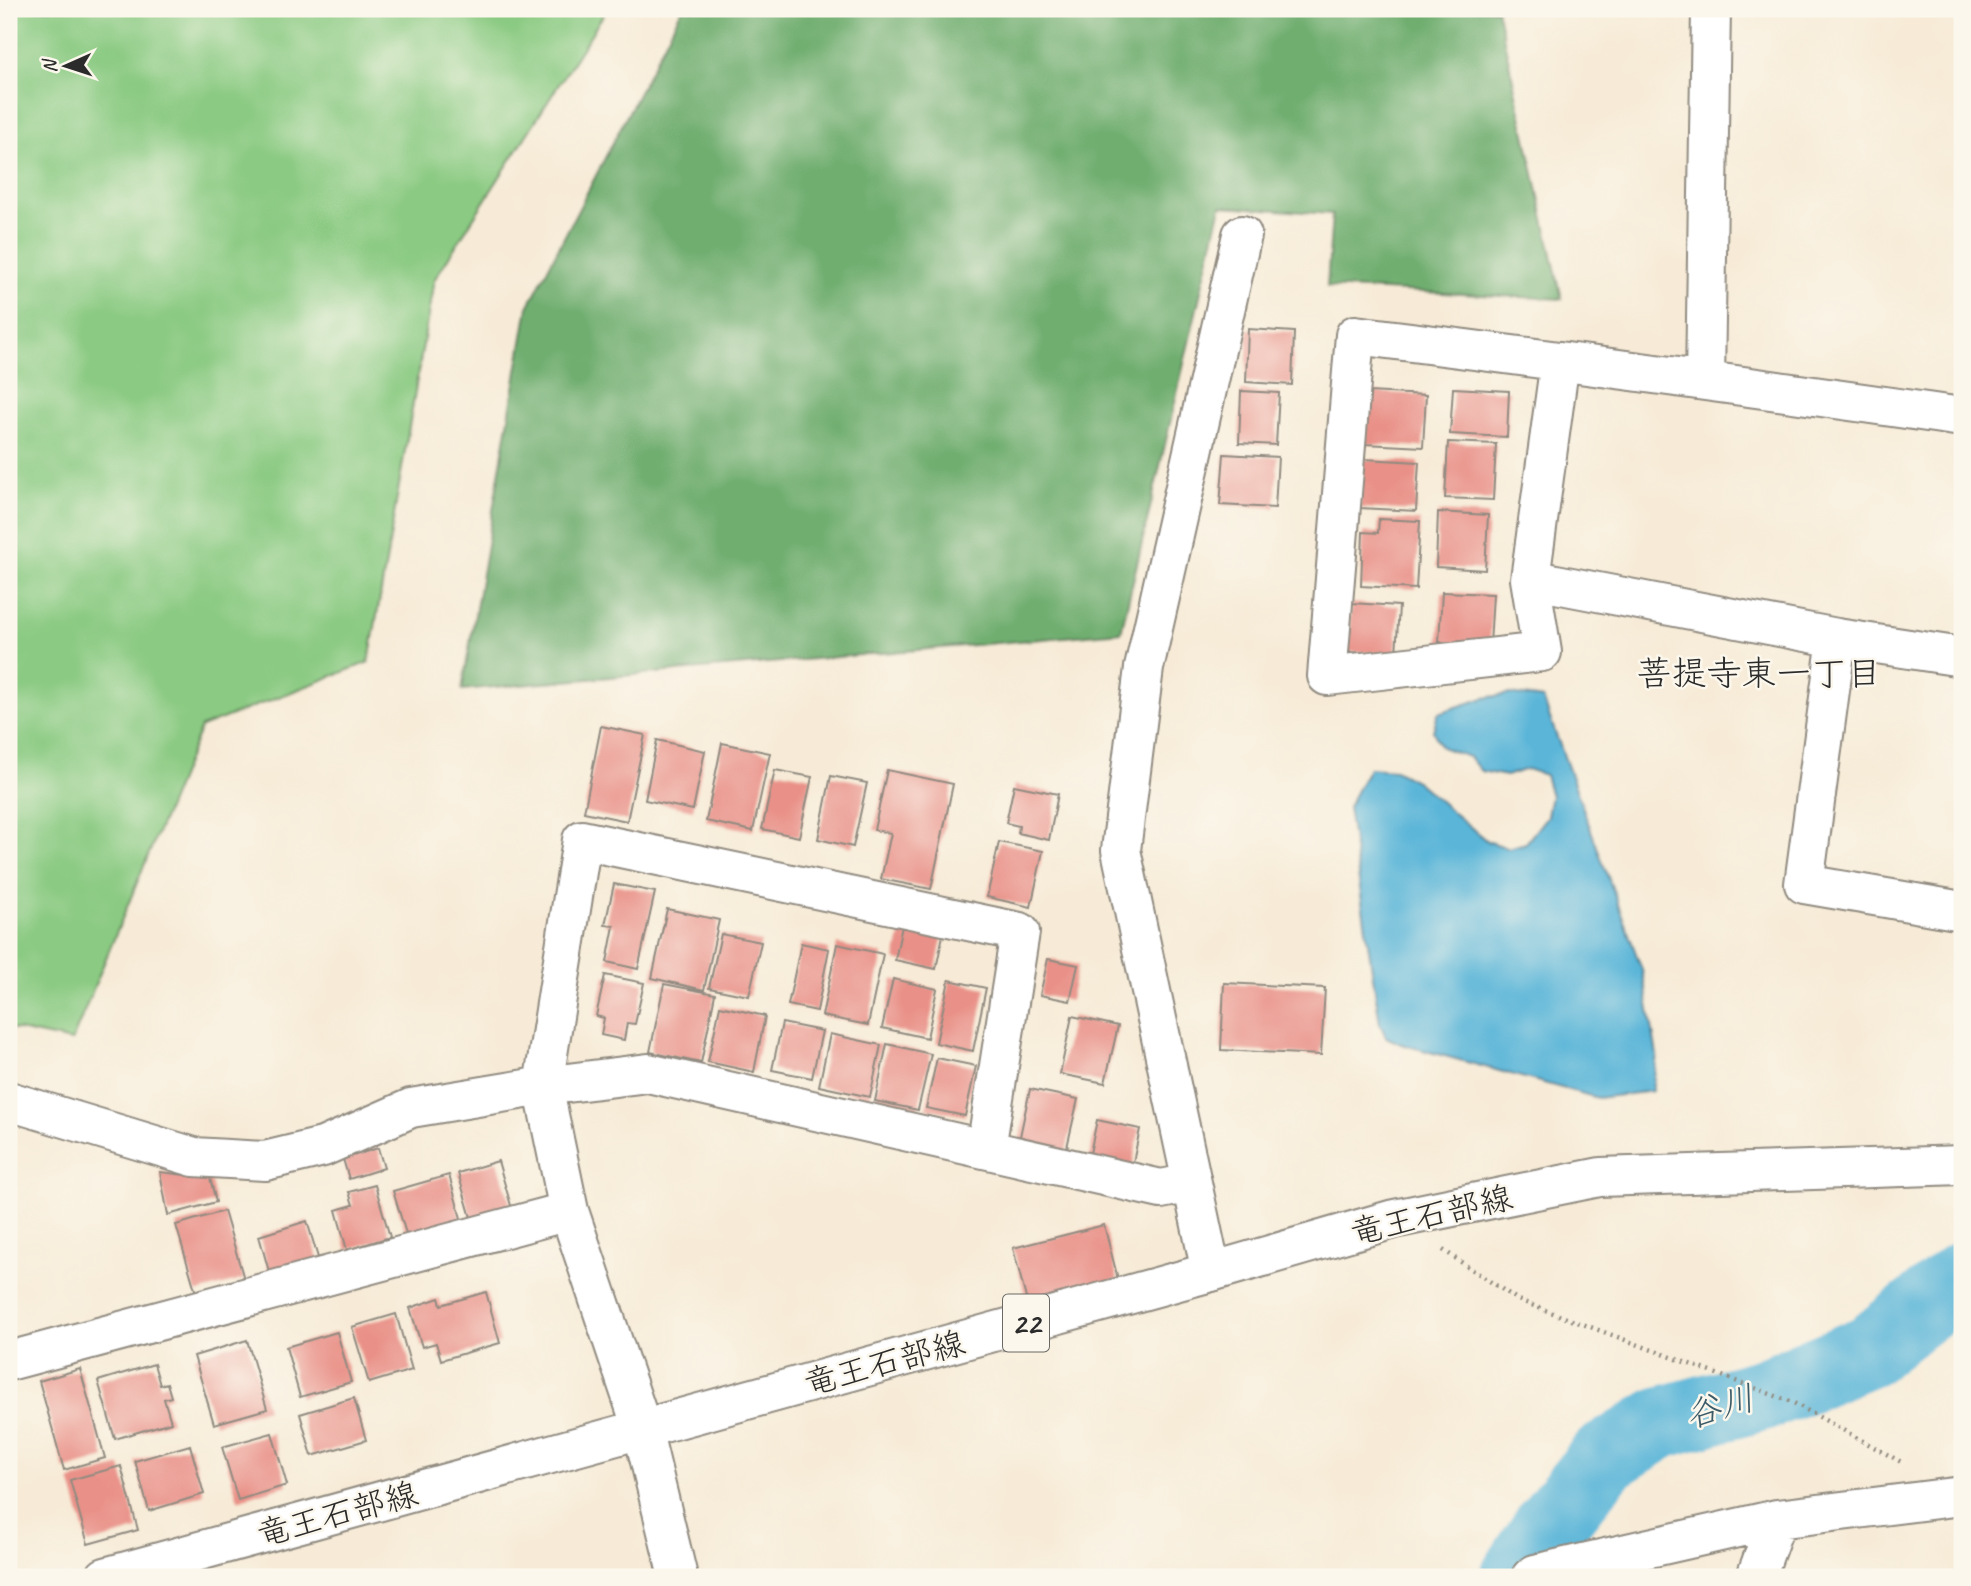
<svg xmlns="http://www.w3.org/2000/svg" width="1971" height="1586" viewBox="0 0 1971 1586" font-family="Caveat,'Klee One',sans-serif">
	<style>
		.green { fill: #8aca82; stroke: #5a7a56; stroke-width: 2 }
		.forest { fill: #6fae70; stroke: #4d6c4e; stroke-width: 2 }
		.water { fill: #5ab5d8; stroke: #427082; stroke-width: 2 }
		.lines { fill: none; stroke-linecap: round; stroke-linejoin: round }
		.river { stroke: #5ab5d8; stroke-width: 72 }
		.building { fill: #e99188 }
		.minor-casing { stroke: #918b81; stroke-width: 42 }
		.major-casing { stroke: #918b81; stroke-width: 42 }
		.path { stroke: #918b81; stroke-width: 4.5; stroke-dasharray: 2 5; stroke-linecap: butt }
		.minor { stroke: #fff; stroke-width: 38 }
		.major { stroke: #fff; stroke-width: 38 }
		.labels { text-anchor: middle; stroke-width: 5; stroke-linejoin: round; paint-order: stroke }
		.shield { fill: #fbf7ec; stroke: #696865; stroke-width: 2 }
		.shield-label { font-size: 32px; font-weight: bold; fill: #2b2b2b }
		.street-label { font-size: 33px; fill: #2b2b2b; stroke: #fbf7ec }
		.neighbourhood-label { font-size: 35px; fill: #2b2b2b; stroke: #fbf7ec }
		.water-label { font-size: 35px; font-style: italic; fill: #3b5b68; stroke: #fbf7ec }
	</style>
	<rect width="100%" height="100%" fill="#fbf7ec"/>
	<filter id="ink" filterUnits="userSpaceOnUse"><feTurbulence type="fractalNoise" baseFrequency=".0143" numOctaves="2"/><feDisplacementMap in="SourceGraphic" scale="14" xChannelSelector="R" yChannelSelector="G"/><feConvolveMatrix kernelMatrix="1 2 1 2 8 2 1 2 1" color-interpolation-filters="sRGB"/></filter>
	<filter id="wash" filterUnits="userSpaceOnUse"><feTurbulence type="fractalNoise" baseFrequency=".00686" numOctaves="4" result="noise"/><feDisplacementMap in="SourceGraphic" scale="28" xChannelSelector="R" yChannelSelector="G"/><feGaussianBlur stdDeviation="1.57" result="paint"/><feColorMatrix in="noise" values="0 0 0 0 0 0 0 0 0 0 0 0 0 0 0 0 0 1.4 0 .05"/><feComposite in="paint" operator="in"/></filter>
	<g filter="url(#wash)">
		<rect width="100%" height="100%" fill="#f7ebd7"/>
		<path class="green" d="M9 9H607L434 280 369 662 201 727 72 1041 9 1028Z"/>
		<path class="forest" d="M682 9H1497L1562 299 1327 287 1332 214 1221 206 1121 632 462 690 528 307Z"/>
		<path class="water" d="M1509 694 1543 699 1642 970 1657 1055 1652 1091 1598 1098 1401 1044 1386 1037 1380 1024 1348 807 1369 768 1395 770 1416 781 1487 841 1508 848 1526 843 1547 816 1551 796 1545 775 1527 769 1506 776 1481 771 1469 757 1441 747 1433 731 1438 713 1484 698Z"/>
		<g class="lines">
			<path class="river" d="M1516 1577 1549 1526 1604 1458 1660 1423 1765 1394 1870 1350 1962 1278"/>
		</g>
		<g id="blocks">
			<path class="building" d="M1248 329 1294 332 1292 385 1246 382Z
				M1453 388 1509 391 1507 437 1450 434Z
				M1241 391 1279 393 1276 445 1239 443Z
				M1368 392 1426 395 1423 447 1365 444Z
				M1448 442 1496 444 1493 500 1445 498Z
				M1224 454 1278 457 1275 508 1220 505Z
				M1363 459 1419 462 1416 511 1360 508Z
				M1438 512 1488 515 1485 570 1436 567Z
				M1379 519 1420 521 1416 589 1361 586 1363 532 1378 533Z
				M1442 592 1493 594 1490 645 1439 642Z
				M1351 603 1399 606 1396 654 1348 652Z
				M601 726 645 735 627 821 584 812Z
				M657 740 705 751 693 810 645 800Z
				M722 743 770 753 753 831 706 821Z
				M775 770 812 777 799 837 762 829Z
				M887 770 953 784 931 889 881 879 891 833 874 830Z
				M831 776 867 783 853 847 818 839Z
				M1014 785 1058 794 1049 840 1018 833 1019 826 1006 823Z
				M999 842 1043 851 1031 907 987 897Z
				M614 884 655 892 638 969 607 962 614 926 605 925Z
				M667 909 719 920 704 990 652 978Z
				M902 926 943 935 936 969 895 960Z
				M721 934 761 942 749 996 709 988Z
				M801 943 829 949 817 1011 788 1005Z
				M837 944 883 954 868 1025 822 1016Z
				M1048 959 1078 965 1070 1001 1040 995Z
				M605 975 644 983 635 1024 627 1023 624 1040 601 1035 604 1018 596 1016Z
				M893 979 937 989 927 1038 882 1028Z
				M949 980 986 988 973 1051 936 1043Z
				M1224 983 1325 988 1321 1055 1221 1050Z
				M664 984 715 994 701 1063 650 1052Z
				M720 1006 765 1016 754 1072 708 1062Z
				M1072 1016 1118 1026 1105 1083 1060 1074Z
				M782 1023 822 1031 812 1078 772 1070Z
				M830 1034 881 1045 870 1097 819 1086Z
				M887 1044 931 1054 918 1110 875 1101Z
				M937 1058 976 1066 965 1116 926 1108Z
				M1030 1089 1078 1099 1065 1156 1018 1146Z
				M1097 1120 1140 1129 1131 1172 1088 1163Z
				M378 1148 384 1168 349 1179 343 1159Z
				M498 1161 512 1209 472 1221 458 1173Z
				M160 1172 210 1178 216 1202 168 1215Z
				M449 1175 462 1222 407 1237 393 1191Z
				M375 1185 390 1237 347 1250 336 1210 353 1205 349 1192Z
				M224 1211 244 1279 196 1293 176 1225Z
				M307 1221 319 1261 270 1275 259 1236Z
				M1104 1225 1118 1279 1027 1302 1013 1248Z
				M486 1292 500 1343 441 1360 436 1343 422 1347 410 1308 439 1298 441 1305Z
				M396 1314 412 1370 369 1383 352 1327Z
				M337 1332 351 1382 300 1397 286 1347Z
				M247 1340 267 1409 214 1424 194 1356Z
				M154 1364 160 1385 167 1383 171 1397 164 1399 171 1422 115 1439 98 1381Z
				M80 1369 105 1458 64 1470 39 1381Z
				M354 1398 366 1440 312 1456 300 1414Z
				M272 1433 287 1485 238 1500 222 1447Z
				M190 1445 204 1494 149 1511 135 1461Z
				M121 1466 138 1530 88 1544 70 1480Z"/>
		</g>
	</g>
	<g filter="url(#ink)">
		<use href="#blocks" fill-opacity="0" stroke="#918b81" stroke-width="2"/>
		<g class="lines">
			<g class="minor-casing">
				<path id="minor" d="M1560 361 1530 579 1542 652 1327 676 1355 335C1558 360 1760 388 1962 417
					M1705 380 1711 9
					M1530 579 1837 638 1962 657
					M1837 638 1804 884 1962 911
					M9 1101 194 1157 265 1161 323 1147 411 1108 543 1086 648 1073 1161 1189 1192 1183 1211 1272
					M1192 1183 1121 850 1144 668 1242 235
					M9 1361 569 1211
					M678 1577 642 1428 569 1211 543 1086 582 840 1020 932 986 1149
					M1531 1577 1535 1574 1777 1519 1962 1496
					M1756 1577 1777 1519"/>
			</g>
			<g class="major-casing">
				<path id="major" d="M105 1577 1211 1272 1394 1219 1600 1177 1962 1165"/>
			</g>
			<path class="path" d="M1443 1250 1518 1300 1792 1402 1903 1463"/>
			<use href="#minor" class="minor"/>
			<use href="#major" class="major"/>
		</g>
	</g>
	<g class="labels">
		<rect class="shield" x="1003" y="1294.5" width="46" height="57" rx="5"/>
		<g class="shield-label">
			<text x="1026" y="1334">22</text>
		</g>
		<g class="street-label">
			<text transform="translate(1431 1214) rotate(-13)" y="12">竜王石部線</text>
			<text transform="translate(884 1362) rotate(-15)" y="12">竜王石部線</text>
			<text transform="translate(337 1513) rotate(-15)" y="12">竜王石部線</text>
		</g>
		<g class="neighbourhood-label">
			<text x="1759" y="685">菩提寺東一丁目</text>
		</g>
		<g class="water-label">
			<text transform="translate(1720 1406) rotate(-16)" y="12">谷川</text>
		</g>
	</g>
	<rect width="1971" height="1586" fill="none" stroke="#fbf7ec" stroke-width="35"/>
	<g transform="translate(66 66) rotate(267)" stroke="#fbf7ec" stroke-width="5" paint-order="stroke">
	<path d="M0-5L12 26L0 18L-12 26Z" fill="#2b2b2b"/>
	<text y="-10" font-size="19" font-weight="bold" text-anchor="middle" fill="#2b2b2b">N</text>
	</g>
</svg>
